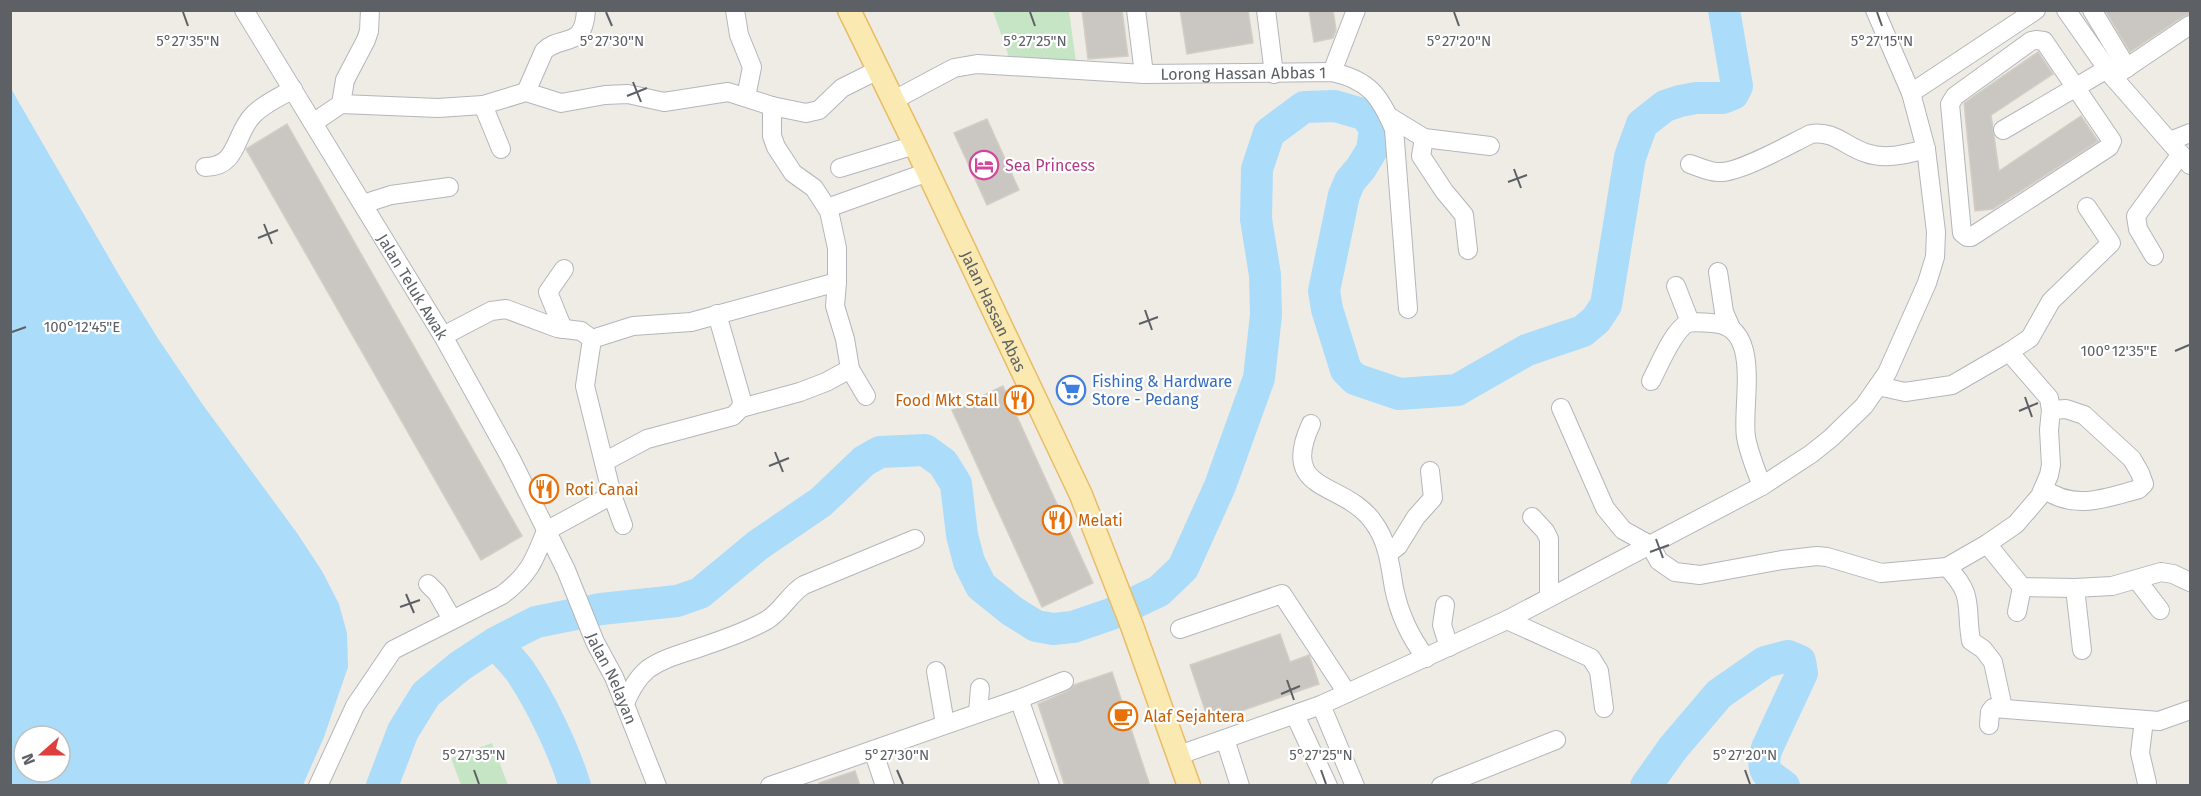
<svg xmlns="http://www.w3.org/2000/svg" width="2201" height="796" viewBox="0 0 2201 796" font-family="'Fira Sans',sans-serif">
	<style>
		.green { fill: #c6e5c4 }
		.water { fill: #abdcfa; fill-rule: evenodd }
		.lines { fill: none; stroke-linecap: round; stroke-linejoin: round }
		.river { stroke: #abdcfa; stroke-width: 32 }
		.building { fill: #cac7c2; stroke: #d3cec5; stroke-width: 1.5 }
		.minor-casing { stroke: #b3b6ba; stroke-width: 20 }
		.major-casing { stroke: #e9bc65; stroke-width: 25 }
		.minor { stroke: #fff; stroke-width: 18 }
		.major { stroke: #fae9b0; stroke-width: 22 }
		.ticks { fill: none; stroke: #5d6165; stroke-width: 2 }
		.labels { text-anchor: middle; stroke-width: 4.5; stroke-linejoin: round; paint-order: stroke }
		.street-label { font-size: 16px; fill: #5d6165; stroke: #fff }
		.hotel-label { font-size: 16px; fill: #b23c85; stroke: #fff; text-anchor: start }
		.shop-label { font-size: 16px; fill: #366cbe; stroke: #fff; text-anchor: start }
		.food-label { font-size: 16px; fill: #c56008; stroke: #fff; text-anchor: start }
		.ticks-label { font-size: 15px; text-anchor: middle; fill: #5d6165; stroke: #fff; stroke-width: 4.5; stroke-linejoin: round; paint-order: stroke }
	</style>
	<rect width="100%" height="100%" fill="#efece6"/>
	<path class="green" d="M993 11H1069L1076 62 1009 57Z
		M492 743 508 785H461L451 758Z"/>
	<path class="water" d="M10 87 119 275 157 337 203 405 297 533 322 571 339 604 347 633 348 667 324 737 303 785H11ZM24 736H60V772H24Z"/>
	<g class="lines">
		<path class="river" d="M495 643C503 652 513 661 520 671 541 702 564 750 575 786
			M382 786 403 731 426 694 460 666 495 643 536 622 601 609 677 601 700 593 758 545 821 502 864 461 880 452 925 450 943 463 956 484 962 535 969 562 981 586 1012 611 1036 626 1053 629 1073 627 1111 614 1159 591 1183 568 1220 486 1259 378 1266 315 1265 275 1256 219 1257 169 1269 133 1304 107 1335 106 1366 115 1375 129 1372 150 1361 168 1350 181 1344 195 1324 291 1327 309 1346 370 1355 379 1399 394 1457 390 1527 350 1583 331 1596 320 1606 305 1630 157 1642 124 1665 106 1680 101 1696 98H1723L1733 94 1737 86 1724 10
			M1646 786 1673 748 1719 694 1765 662 1788 656 1800 661 1802 673 1767 748C1760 770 1766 774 1784 786"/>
	</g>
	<path class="building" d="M1082 10H1122L1128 56 1088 59Z
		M1180 10H1248L1253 43 1187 54Z
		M1309 10H1333L1336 30 1333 38 1314 42Z
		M2105 10H2190V14L2184 16 2130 52Z
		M2038 52 2053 74 1991 115 1999 171 2081 116 2098 141 1993 209 1975 211 1964 103Z
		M987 119 1019 190 987 205 954 133Z
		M287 124 522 536 481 560 246 149Z
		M1003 386 1093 583 1042 607 952 410Z
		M1280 634 1290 662 1309 655 1319 684 1209 722 1190 665Z
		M1112 672 1150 786H1065L1038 704 1068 691 1074 685Z
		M855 771 860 786H819V783Z"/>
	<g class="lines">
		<g class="minor-casing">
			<g id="minor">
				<path id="s1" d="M244 10 443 336 511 459 566 570 595 642 614 677 657 786"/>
				<path d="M735 10 739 35 752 67 746 97"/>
				<path d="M1136 10 1144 74"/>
				<path d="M1266 10 1274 74"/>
				<path d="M2066 10 2113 77 2190 165"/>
				<path d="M2092 10 2127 68"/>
				<path d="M2036 40 2044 41 2112 141 2109 147 1971 237H1967L1962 233 1950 104 1955 96 2031 41Z"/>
				<path d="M1332 72 1356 10"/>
				<path d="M2113 77 2190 25"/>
				<path d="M526 92 544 51C561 34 584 50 586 10"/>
				<path d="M1911 93 2036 10"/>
				<path id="s2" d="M894 100 954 68 977 64 1144 74 1332 72C1369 80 1380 96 1394 129L1408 309"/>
				<path d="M341 104 345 80 366 40 369 31 370 10"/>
				<path d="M483 105 501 149"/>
				<path d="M772 106V136L776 147 793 173 814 188 829 211 837 248V282L835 306 845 339 850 369 866 396"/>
				<path d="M1388 116 1424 138 1490 146"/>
				<path d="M313 123 341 104 438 108 483 105 526 92 561 103 605 95 628 94 664 102 728 92 772 106 806 113 819 110 842 88 878 70"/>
				<path d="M2003 130 2107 69"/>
				<path d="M1424 138 1421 156 1444 191 1464 215 1468 250"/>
				<path d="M2170 141 2190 133"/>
				<path d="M1690 164C1699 167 1709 172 1718 172 1738 174 1790 144 1811 134 1834 130 1846 147 1866 153 1886 160 1907 154 1926 149"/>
				<path d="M205 167C239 167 234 134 253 115 263 104 280 97 293 89"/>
				<path d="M840 168 915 145"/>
				<path d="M363 204 391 195 449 187"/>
				<path d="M829 211 833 206 928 172"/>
				<path d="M2154 256 2138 229 2136 216 2181 154"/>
				<path d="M1718 272 1724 312 1731 328"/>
				<path d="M1676 286 1690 322"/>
				<path d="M717 314 742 401 741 408"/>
				<path d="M563 329 548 292 564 269"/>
				<path d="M443 336 491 311 506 309 557 328 581 331 592 339 633 326 691 322 837 282"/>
				<path d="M592 339 585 386 612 495 623 525"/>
				<path d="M1651 381C1659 366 1673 330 1688 323 1695 321 1704 323 1711 323 1764 324 1741 404 1746 437 1749 454 1756 470 1762 486"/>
				<path d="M1878 386 1905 392 1952 385 2009 352 2030 338 2051 301 2111 243 2087 207"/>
				<path d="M1561 408 1605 508 1623 530 1650 545 1659 561 1675 572 1700 575 1782 560 1817 556 1827 557 1881 573 1947 567 1987 544 2016 524 2040 496 2049 475 2051 465 2049 430 2051 410 2049 398 2009 352"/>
				<path d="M1311 424C1278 495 1345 480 1374 523 1388 542 1390 565 1394 588 1399 613 1410 637 1426 658"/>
				<path d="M604 462 647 439 733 416 741 408 800 392 826 382 850 369"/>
				<path d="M2044 489C2075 511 2105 498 2139 489L2144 484 2140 473 2132 459 2084 415 2066 409 2051 410"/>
				<path d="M1532 517 1545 531 1549 539V597"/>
				<path d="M1987 544 2022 587 2075 588 2112 586 2161 572 2173 574 2190 582"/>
				<path d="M1389 553 1398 546 1416 517 1433 498 1430 471"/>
				<path d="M1947 567C1975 596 1965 605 1971 641L1983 649 1993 662 2003 708"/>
				<path d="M2137 580 2160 610"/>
				<path d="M428 584 437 593 452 619"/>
				<path d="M2075 588 2082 650"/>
				<path d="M1445 605 1442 625 1449 647"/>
				<path d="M2017 612 2022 587"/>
				<path d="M1507 620 1591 658 1599 671 1604 708"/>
				<path d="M1180 629 1282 594 1347 693"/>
				<path d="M936 671 945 724"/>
				<path d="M1019 699 1050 786"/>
				<path d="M625 703C631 690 637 678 648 669 665 657 685 653 704 646 725 639 748 631 767 620 783 610 789 594 804 585L915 539"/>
				<path d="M1321 705 1355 786"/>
				<path d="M978 713 980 688"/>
				<path d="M1295 715 1328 786"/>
				<path d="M2144 720 2140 753 2147 783"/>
				<path d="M1989 725 1990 712 1993 708 2159 721 2190 710"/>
				<path d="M1225 739 1240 786"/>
				<path d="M873 750 885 786"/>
				<path d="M1179 755 1321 705 1507 620 1762 486 1811 454 1831 438 1864 406 1887 373 1927 283 1935 257 1936 232 1926 149 1911 93 1875 10"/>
				<path d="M318 786 355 706 393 650 502 595C529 575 534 561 546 531L612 495"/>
				<path d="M770 786 1019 699 1064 681"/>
				<path d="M1441 786 1556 740"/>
			</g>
		</g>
		<g class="major-casing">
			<g id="major">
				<path id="s3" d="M849 10 915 145 1081 495 1132 626 1189 786"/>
			</g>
		</g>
		<use href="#minor" class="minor"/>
		<use href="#major" class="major"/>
	</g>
	<path class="ticks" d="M183 12 188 26M606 12 612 26M1030 12 1035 26M1454 12 1459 26M1877 12 1882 26M633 82 641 102M627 96 647 88M1514 169 1521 188M1508 182 1527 175M264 224 272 244M258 238 278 230M1145 310 1152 330M1139 324 1158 317M12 332 26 327M2175 351 2189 345M2025 397 2032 417M2019 411 2038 403M775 452 783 472M769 466 789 458M1656 539 1663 558M1650 552 1669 545M406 594 414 613M400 607 420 600M1287 680 1294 700M1281 694 1300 686M474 770 479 784M897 770 903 784M1321 770 1326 784M1745 770 1750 784"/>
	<defs>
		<g id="hotel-ring" transform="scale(1.5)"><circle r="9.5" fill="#fff" stroke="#d1479c" stroke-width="1.5"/><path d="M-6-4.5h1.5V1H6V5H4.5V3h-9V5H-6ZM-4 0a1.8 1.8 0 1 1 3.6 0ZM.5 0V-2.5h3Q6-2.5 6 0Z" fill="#d1479c"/></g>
		<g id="supermarket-ring" transform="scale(1.5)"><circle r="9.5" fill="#fff" stroke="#3f7fe0" stroke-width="1.5"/><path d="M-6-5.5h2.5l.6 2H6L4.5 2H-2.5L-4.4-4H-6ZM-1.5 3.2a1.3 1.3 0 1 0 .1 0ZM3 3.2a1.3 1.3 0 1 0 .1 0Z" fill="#3f7fe0"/></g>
		<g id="restaurant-ring" transform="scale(1.5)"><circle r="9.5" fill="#fff" stroke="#e8710a" stroke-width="1.5"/><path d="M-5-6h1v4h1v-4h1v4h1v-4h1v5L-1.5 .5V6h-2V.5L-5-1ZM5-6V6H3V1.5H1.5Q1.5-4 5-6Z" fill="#e8710a"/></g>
		<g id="cafe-ring" transform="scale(1.5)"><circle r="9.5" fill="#fff" stroke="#e8710a" stroke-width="1.5"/><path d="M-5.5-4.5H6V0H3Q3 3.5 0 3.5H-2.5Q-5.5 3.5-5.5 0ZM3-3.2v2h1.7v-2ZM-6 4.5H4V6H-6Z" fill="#e8710a"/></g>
	</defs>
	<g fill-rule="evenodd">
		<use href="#hotel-ring" x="984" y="165"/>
		<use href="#supermarket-ring" x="1071" y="390"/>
		<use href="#restaurant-ring" x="1019" y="400"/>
		<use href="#restaurant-ring" x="544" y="489"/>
		<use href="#restaurant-ring" x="1057" y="520"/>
		<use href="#cafe-ring" x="1123" y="716"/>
	</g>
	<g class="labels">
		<g class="street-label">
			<text dy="6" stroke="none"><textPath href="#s2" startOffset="358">Lorong Hassan Abbas 1</textPath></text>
			<text dy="6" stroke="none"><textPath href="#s1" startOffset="324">Jalan Teluk Awak</textPath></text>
			<text dy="6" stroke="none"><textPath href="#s3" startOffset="334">Jalan Hassan Abas</textPath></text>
			<text dy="6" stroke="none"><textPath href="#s1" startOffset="764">Jalan Nelayan</textPath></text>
		</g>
		<g class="hotel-label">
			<text x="1005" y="171">Sea Princess</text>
		</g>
		<g class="shop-label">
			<text x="1092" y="387">Fishing &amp; Hardware<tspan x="1092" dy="18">Store - Pedang</tspan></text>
		</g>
		<g class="food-label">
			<text x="998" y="406" text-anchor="end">Food Mkt Stall</text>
			<text x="565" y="495">Roti Canai</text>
			<text x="1078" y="526">Melati</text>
			<text x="1144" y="722">Alaf Sejahtera</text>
		</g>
	</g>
	<g class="ticks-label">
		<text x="188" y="46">5°27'35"N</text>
		<text x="612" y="46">5°27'30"N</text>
		<text x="1035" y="46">5°27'25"N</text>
		<text x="1459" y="46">5°27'20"N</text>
		<text x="1882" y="46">5°27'15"N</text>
		<text x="82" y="332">100°12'45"E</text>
		<text x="2119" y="356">100°12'35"E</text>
		<text x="474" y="760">5°27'35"N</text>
		<text x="897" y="760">5°27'30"N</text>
		<text x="1321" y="760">5°27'25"N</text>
		<text x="1745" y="760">5°27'20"N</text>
	</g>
	<rect width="2201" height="796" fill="none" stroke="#5d6165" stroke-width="24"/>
	<g transform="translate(42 754) rotate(249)"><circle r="28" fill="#ffffff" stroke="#bec0c1" stroke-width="1.5"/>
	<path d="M0-4.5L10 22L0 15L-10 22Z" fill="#de3f3c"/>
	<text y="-9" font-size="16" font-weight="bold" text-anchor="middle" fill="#5d6165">N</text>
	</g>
</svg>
